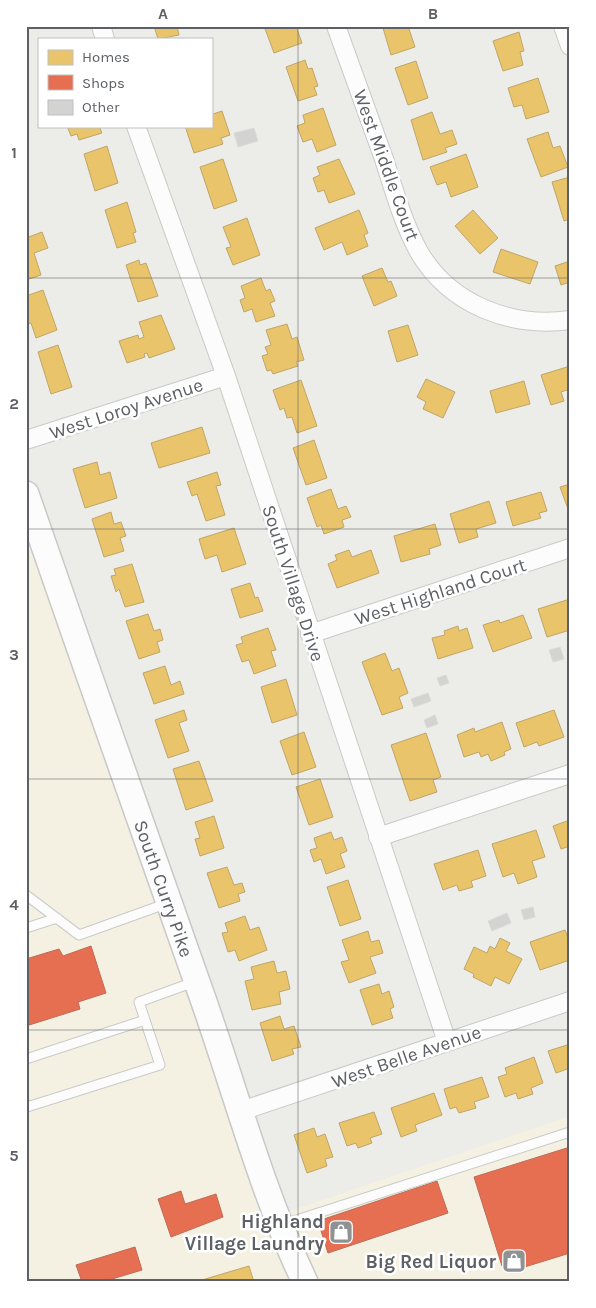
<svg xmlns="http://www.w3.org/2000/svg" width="596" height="1308" viewBox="0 0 596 1308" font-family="Karla,sans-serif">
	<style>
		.commercial { fill: #f4f1e2 }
		.homes { fill: #e9c46a; stroke: #bfa668 }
		.shops { fill: #e76f51; stroke: #be6a57 }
		.building { fill: #d3d3d1; stroke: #dcdbd7 }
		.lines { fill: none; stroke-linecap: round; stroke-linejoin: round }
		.service-casing { stroke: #c9cac9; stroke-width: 11 }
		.minor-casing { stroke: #c9cac9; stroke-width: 20 }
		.secondary-casing { stroke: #c8c8c8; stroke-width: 28 }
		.service { stroke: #fcfcfc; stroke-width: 9 }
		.minor { stroke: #fcfcfc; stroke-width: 18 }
		.secondary { stroke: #fcfcfc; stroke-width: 25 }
		.grid { fill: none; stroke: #5d6065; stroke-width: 1; stroke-opacity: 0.55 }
		.labels { text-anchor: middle; stroke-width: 5; stroke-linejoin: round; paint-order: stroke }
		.street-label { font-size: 19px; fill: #5d6065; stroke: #fff }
		.poi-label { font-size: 19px; font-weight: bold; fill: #5d6065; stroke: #fff; text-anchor: end }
		.neatline { fill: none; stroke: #5d6065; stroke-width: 2 }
		.grid-label { font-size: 16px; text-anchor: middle; font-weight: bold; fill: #5d6065 }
	</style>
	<rect width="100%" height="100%" fill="#ecece8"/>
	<path class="commercial" d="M26 524 281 1214 570 1116V1282H26Z"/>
	<path class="homes" d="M154 26H177L179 35 158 39Z
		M264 26H296L302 43 274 53Z
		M408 26 415 47 391 55 383 28 386 26Z
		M519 32 524 51 520 52 523 65 503 71 493 41Z
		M305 60 308 69 312 68 318 86 314 87 317 95 298 101 286 67Z
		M416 61 428 98 408 105 395 68Z
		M538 78 549 112 526 119 522 105 514 107 508 88Z
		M323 108 336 145 317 152 312 139 303 142 297 126 305 123 303 115Z
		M211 109 213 114 222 111 230 135 221 138 223 144 194 153 185 126H211Z
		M432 112 440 134 452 130 457 144 445 148 447 152 423 160 411 120Z
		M67 126H99L102 133 79 140 77 134 71 136Z
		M548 132 553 148 560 146 568 167 541 177 527 139Z
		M107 146 118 183 95 191 84 154Z
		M466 154 478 187 451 197 446 182 437 185 430 167Z
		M223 159 237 201 214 209 200 167Z
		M339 159 355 194 329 203 324 190 318 192 313 178 320 175 317 167Z
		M570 177V219L564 221 552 182Z
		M127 202 136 232 133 233 136 242 117 248 105 210Z
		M359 210 368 233 364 235 368 246 347 255 342 242 324 250 315 228Z
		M473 210 498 238 480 254 455 226Z
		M247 218 260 255 233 265 226 248 231 247 223 227Z
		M42 232 48 248 34 253 41 275 26 280V238Z
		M501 249 538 262 530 284 493 272Z
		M139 260 140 265 146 263 158 296 138 302 126 265Z
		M570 261V282L561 285 555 266Z
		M382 268 388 282 391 281 397 296 374 306 362 276Z
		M261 278 266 291 270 289 275 301 270 303 275 316 256 322 252 309 244 312 240 300 245 298 241 286Z
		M43 290 57 330 36 338 31 323 27 324 26 321V296Z
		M161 315 175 349 149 358 147 353 144 354 145 357 127 363 119 341 138 335 139 339 144 337 139 322Z
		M287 324 292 339 297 337 304 360 296 362 298 366 273 374 271 370 267 371 262 356 268 354 265 347 271 345 266 330Z
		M408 325 418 355 397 362 388 331Z
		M58 345 72 387 51 394 38 352Z
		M570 366V389L561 392 564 401 551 405 541 375Z
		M426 379 455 392 443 418 423 409 426 402 417 397Z
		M301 380 317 426 297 433 292 417 287 418 284 408 280 410 273 390Z
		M524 381 530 404 496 413 490 391Z
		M202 427 210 453 159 468 151 443Z
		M314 440 327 478 306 485 293 448Z
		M97 462 100 475 110 472 117 498 85 508 73 469Z
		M217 472 221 485 216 486 225 515 206 521 197 494 192 496 187 482Z
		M570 484V509H568L560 487Z
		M331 489 338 509 346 506 351 517 342 520 344 527 324 534 321 525 317 527 307 498Z
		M541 492 547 511 539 513 541 518 513 526 506 502Z
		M489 501 496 523 476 529 478 537 459 543 450 514Z
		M111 512 114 524 121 522 126 536 120 538 124 551 104 557 92 519Z
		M435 524 441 545 429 549 430 554 401 562 394 536Z
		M234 528 246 564 222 572 217 555 205 559 199 539Z
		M349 550 352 557 371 550 379 573 337 588 328 564 337 560 335 555Z
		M132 564 144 602 125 607 119 589 116 592 111 576 116 575 114 569Z
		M250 583 255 598 258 597 263 611 240 618 231 589Z
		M570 599V630L547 637 538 609Z
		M148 614 154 631 160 629 163 640 157 642 160 652 139 659 126 621Z
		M523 615 532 638 493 652 483 625 499 620 500 623Z
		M458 626 459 631 467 628 473 648 438 659 432 638 445 635 444 631Z
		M268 628 276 650 271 651 276 666 254 674 249 660 242 662 236 645 243 643 241 637Z
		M385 653 392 671 399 668 408 693 399 697 403 708 382 715 362 662Z
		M165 666 171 685 180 681 184 694 154 704 143 673Z
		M286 679 297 715 272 723 261 687Z
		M184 710 187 720 179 723 189 751 168 758 155 720Z
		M554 710 564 737 539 746 537 742 524 747 516 723Z
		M502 722 511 749 504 752 505 755 491 761 488 754 481 757 479 752 464 757 457 735 474 728 475 732Z
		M304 732 316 767 292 775 280 741Z
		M426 733 441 777 433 780 437 792 410 801 391 745Z
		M199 761 213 801 186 810 173 769Z
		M320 779 333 817 309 825 296 787Z
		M214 816 224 848 200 856 195 839 200 838 195 822Z
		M570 820V846L561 849 553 826Z
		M536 830 545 857 532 861 537 877 518 884 514 873 503 877 492 844Z
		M331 832 334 840 342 837 347 851 340 854 345 867 326 874 321 859 314 862 310 850 317 848 314 838Z
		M478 850 486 876 471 881 473 887 459 891 457 885 443 890 434 864Z
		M227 867 234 885 242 883 245 892 238 894 240 901 219 908 207 873Z
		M348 880 361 919 340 926 327 887Z
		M245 916 250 930 259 927 267 950 239 961 235 950 228 952 222 933 228 932 225 923Z
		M565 930 570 943V960L540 970 530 942Z
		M368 931 371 942 379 940 383 953 370 957 376 973 349 983 341 962 349 960 342 940Z
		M500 938 510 943 506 951 522 959 509 984 495 977 491 986 473 977 474 974 464 969 474 947 487 953 490 946 495 949Z
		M274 961 277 973 286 971 290 989 279 992 281 1004 252 1010 245 981 254 979 251 967Z
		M379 984 382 994 389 991 394 1007 390 1009 393 1018 372 1025 360 990Z
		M280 1016 284 1029 294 1026 301 1047 292 1049 294 1054 272 1061 260 1023Z
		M570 1044V1068L556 1073 548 1051Z
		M534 1057 543 1083 531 1088 533 1094 518 1099 516 1093 505 1097 498 1077 507 1074 505 1068Z
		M482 1077 489 1097 474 1102 476 1108 459 1113 456 1107 450 1109 444 1089Z
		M434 1093 442 1115 415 1125 417 1131 401 1137 391 1108Z
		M374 1112 382 1134 370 1138 372 1143 358 1148 356 1143 347 1146 339 1123Z
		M314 1128 317 1137 325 1134 333 1157 325 1159 327 1166 307 1173 294 1135Z
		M249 1266 254 1282H195Z"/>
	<path class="shops" d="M91 946 106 993 78 1002 80 1009 26 1026V959L59 949 63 956Z
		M570 1147V1253L518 1269 516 1262 502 1266 474 1177Z
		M437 1181 448 1213 328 1253 318 1221Z
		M181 1191 185 1204 216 1194 223 1217 171 1237 158 1199Z
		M135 1247 142 1270 102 1282H82L76 1265Z"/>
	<path class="building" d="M254 128 258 141 238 147 234 133Z
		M560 647 564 659 553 662 549 650Z
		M446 675 449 683 440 686 437 678Z
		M428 693 431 701 414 707 411 699Z
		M435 715 438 724 427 728 424 720Z
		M533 907 535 917 524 920 521 910Z
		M507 913 511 923 492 931 488 921Z"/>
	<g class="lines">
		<g class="service-casing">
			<path id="service" d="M26 895 79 935 168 903
				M26 928 57 918
				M26 1059 145 1020
				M26 1104 27 1107 160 1065 139 1002 194 982
				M281 1225 570 1132"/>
		</g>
		<g class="minor-casing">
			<path id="minor" d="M101 26 105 39
				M336 26C352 71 368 115 384 159 394 190 403 223 419 252 450 305 511 328 570 320
				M563 26 570 46
				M136 126 226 376 447 1042
				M26 440 226 376
				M310 634 570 548
				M378 837 570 774
				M241 1111 570 1001"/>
		</g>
		<g class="secondary-casing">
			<g id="secondary">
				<path id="s1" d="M26 494C82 657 140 819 197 982 233 1081 259 1186 305 1282"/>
			</g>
		</g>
		<use href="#service" class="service"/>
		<use href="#minor" class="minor"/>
		<use href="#secondary" class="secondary"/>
	</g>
	<path class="grid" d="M298 26V1282M26 278H570M26 529H570M26 779H570M26 1030H570"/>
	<defs>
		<g id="shop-square" transform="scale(1.25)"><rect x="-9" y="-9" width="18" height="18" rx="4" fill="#8f9193" stroke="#fff"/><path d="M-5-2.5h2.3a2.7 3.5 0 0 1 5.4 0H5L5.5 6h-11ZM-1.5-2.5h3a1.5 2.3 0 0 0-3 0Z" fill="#fff"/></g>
	</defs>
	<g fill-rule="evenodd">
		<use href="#shop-square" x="341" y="1232"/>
		<use href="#shop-square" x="514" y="1261"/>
	</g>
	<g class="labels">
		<g class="street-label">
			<text transform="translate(387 165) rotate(70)" y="7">West Middle Court</text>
			<text transform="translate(126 408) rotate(-18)" y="7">West Loroy Avenue</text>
			<text transform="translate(294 583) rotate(72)" y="7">South Village Drive</text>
			<text transform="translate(440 591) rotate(-18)" y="7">West Highland Court</text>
			<text dy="7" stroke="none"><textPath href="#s1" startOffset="418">South Curry Pike</textPath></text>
			<text transform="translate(406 1056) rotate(-19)" y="7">West Belle Avenue</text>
		</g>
		<g class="poi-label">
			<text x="324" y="1228">Highland<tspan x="324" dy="22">Village Laundry</tspan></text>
			<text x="496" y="1268">Big Red Liquor</text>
		</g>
	</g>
	<rect width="596" height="1308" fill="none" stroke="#ffffff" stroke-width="55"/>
	<rect x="38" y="38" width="175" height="90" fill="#ffffff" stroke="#bebfc1"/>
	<rect x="48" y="50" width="25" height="15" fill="#e9c46a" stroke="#bebfc1"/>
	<text x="82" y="62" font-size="15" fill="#5d6065">Homes</text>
	<rect x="48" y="75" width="25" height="15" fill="#e76f51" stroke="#bebfc1"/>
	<text x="82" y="88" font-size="15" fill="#5d6065">Shops</text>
	<rect x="48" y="100" width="25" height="15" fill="#d3d3d1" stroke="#bebfc1"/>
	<text x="82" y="112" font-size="15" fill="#5d6065">Other</text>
	<rect x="28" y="28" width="540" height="1252" class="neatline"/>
	<g class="grid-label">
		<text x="163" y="19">A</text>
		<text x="433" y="19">B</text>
		<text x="14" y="158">1</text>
		<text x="14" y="409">2</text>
		<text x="14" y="660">3</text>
		<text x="14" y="910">4</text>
		<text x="14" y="1161">5</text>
	</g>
</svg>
